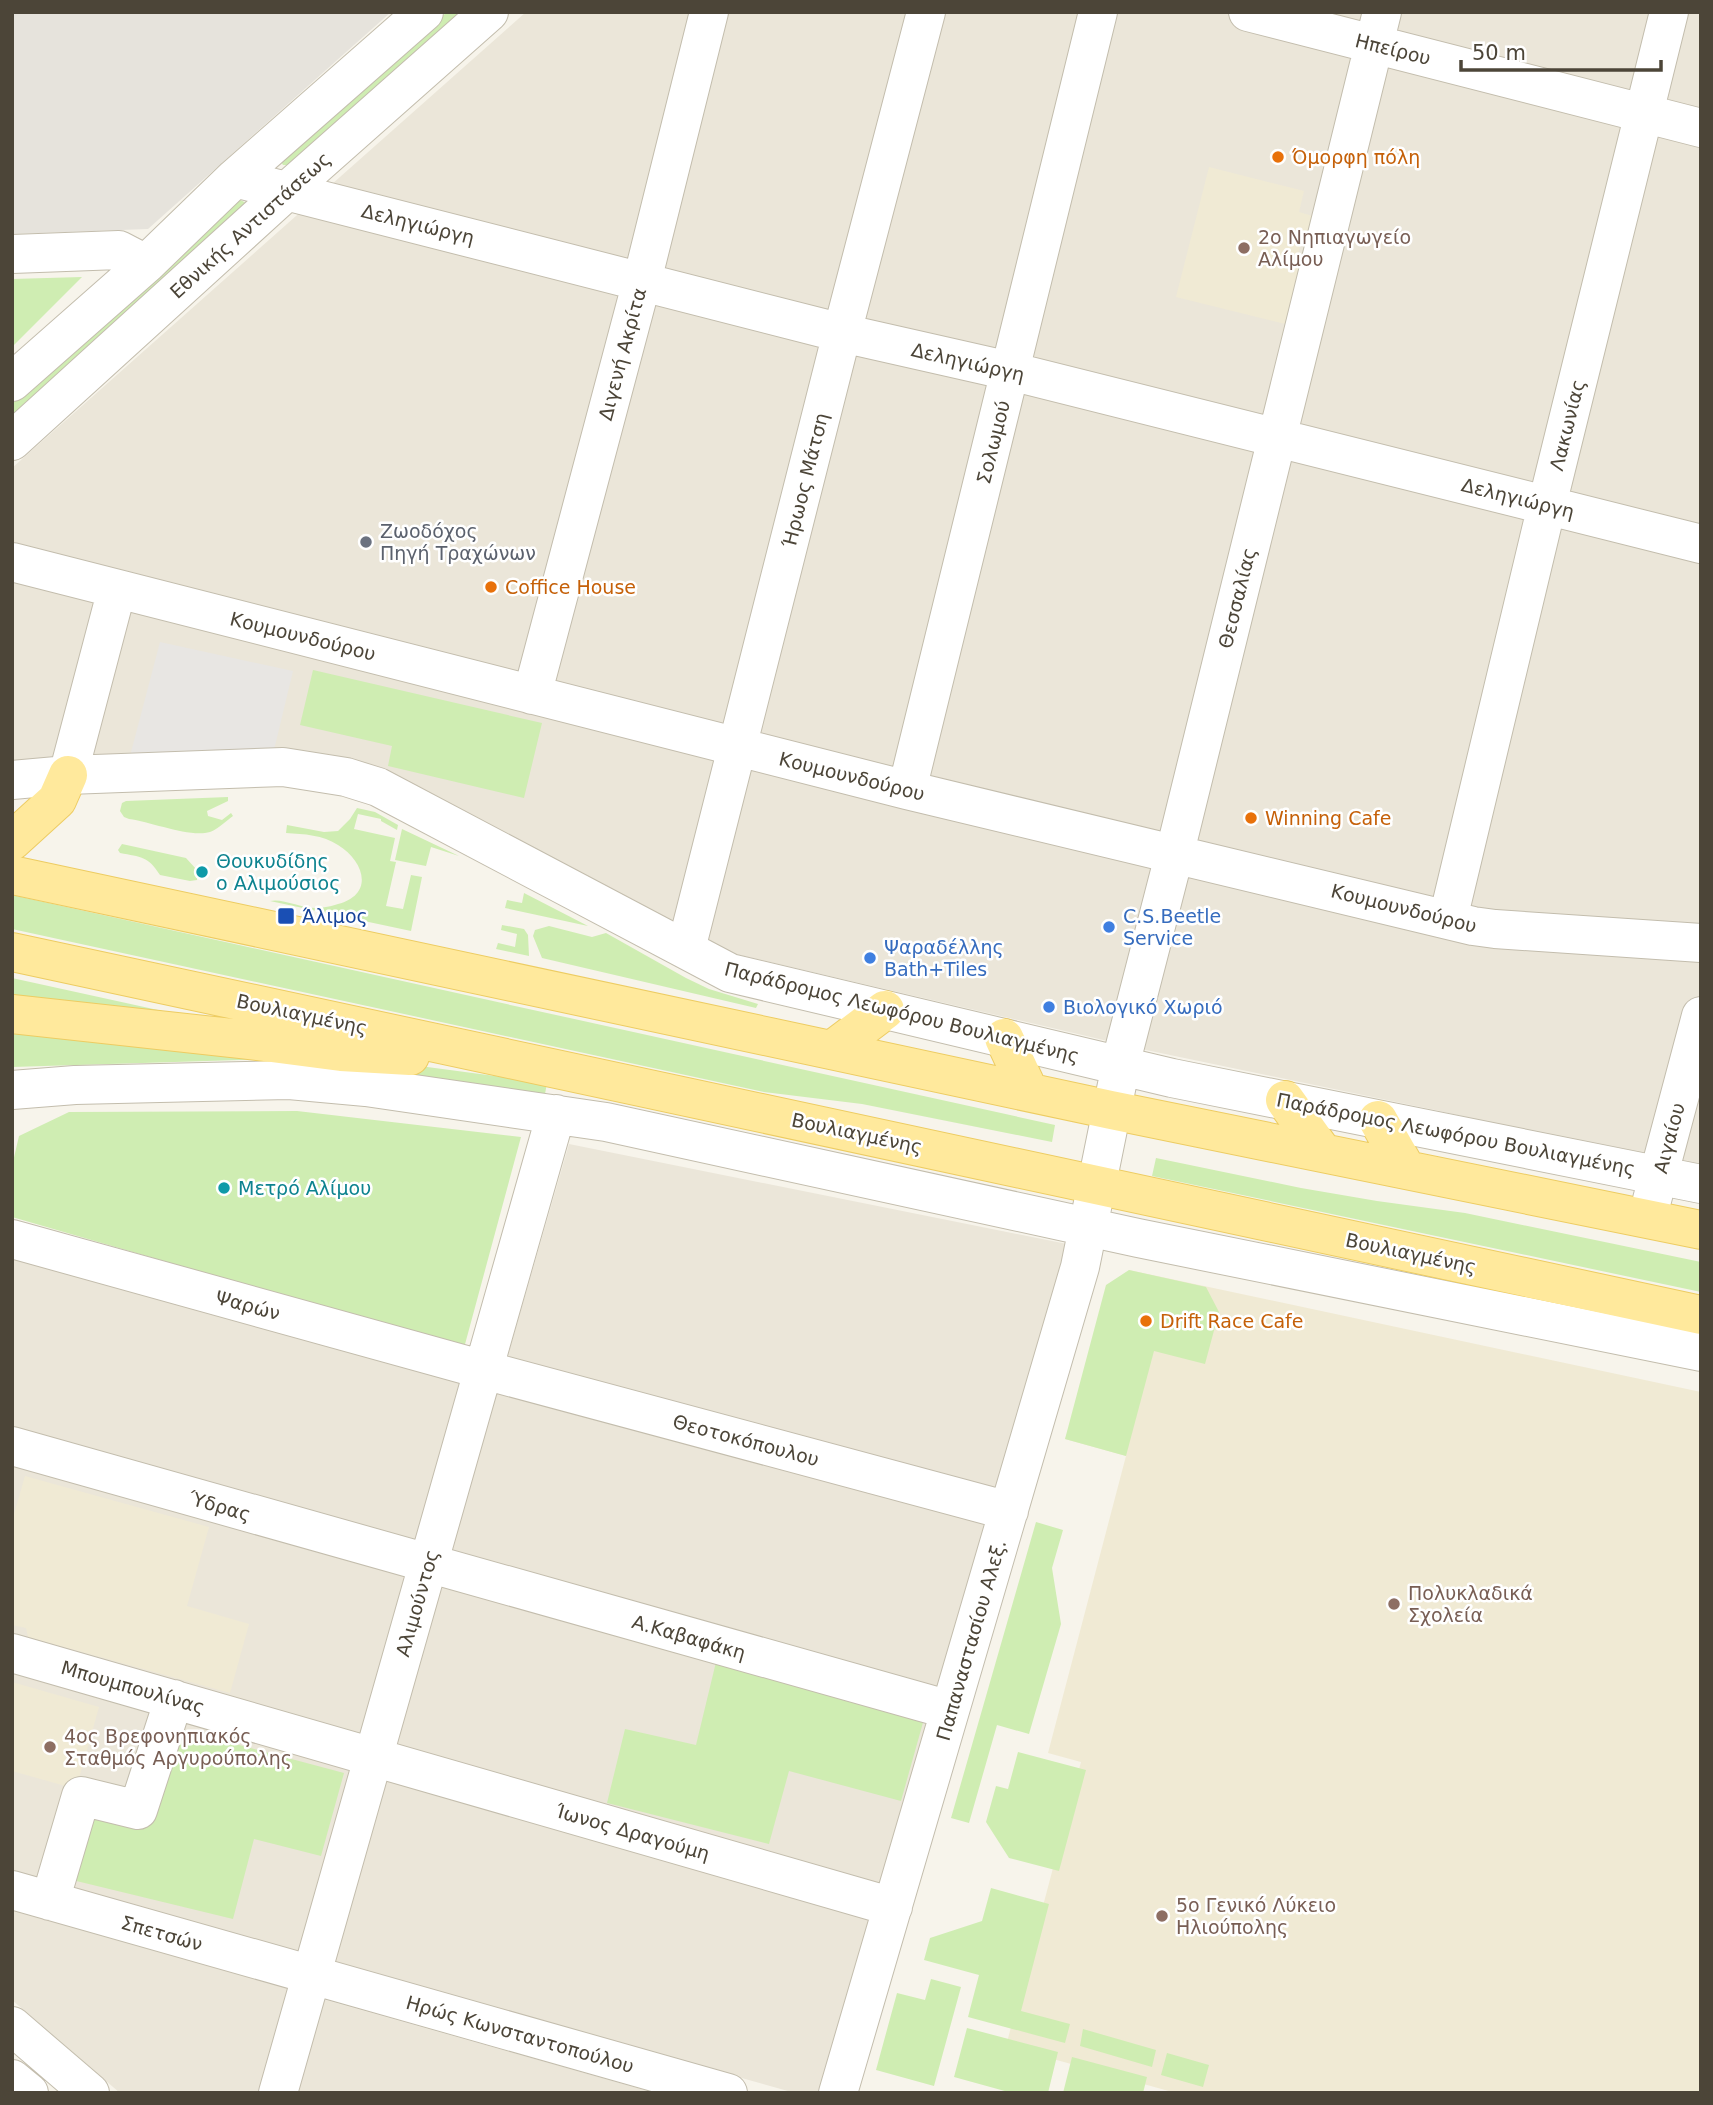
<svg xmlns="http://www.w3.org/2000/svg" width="1713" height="2105" viewBox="0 0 1713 2105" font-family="'DejaVu Sans',sans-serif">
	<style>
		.residential { fill: #ebe6d9 }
		.industrial { fill: #e6e3dc }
		.education { fill: #f0ead4 }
		.green { fill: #cfedb2 }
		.parking { fill: #e8e6e3 }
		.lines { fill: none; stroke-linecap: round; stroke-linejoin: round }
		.minor-casing { stroke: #c3bdad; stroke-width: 40 }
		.major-casing { stroke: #edcc62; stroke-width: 40 }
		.minor { stroke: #fff; stroke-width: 38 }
		.major { stroke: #ffe99c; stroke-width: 38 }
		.food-dot { fill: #e8710a; stroke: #fff; stroke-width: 2.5 }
		.education-dot { fill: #8d6e63; stroke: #fff; stroke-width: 2.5 }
		.worship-dot { fill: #6b7280; stroke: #fff; stroke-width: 2.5 }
		.culture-dot { fill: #0f9aa8; stroke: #fff; stroke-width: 2.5 }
		.transit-dot { fill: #1a4fb4; stroke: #fff; stroke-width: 2.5 }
		.shop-dot { fill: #3f7fe0; stroke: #fff; stroke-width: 2.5 }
		.labels { text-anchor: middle; stroke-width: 5; stroke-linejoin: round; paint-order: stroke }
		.street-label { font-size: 19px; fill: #4c4538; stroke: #fff }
		.food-label { font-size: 19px; fill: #c56008; stroke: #fff; text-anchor: start }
		.education-label { font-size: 19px; fill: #785e54; stroke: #fff; text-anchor: start }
		.worship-label { font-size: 19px; fill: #5b616d; stroke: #fff; text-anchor: start }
		.culture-label { font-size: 19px; fill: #0d838f; stroke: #fff; text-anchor: start }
		.transit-label { font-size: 19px; fill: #164399; stroke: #fff; text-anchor: start }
		.shop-label { font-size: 19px; fill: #366cbe; stroke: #fff; text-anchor: start }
	</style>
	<rect width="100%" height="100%" fill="#f7f4eb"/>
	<path class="residential" d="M526 12H1701V1170L1435 1110 1146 1050 731 953 363 763 328 754 111 757 12 762V468Z
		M569 1144 1067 1244 885 1875 818 2093H795L332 1963Z
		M12 1245 467 1379 263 2093H120L12 2000Z
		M322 1999 655 2093H296Z"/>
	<path class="industrial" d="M12 12H391L148 229 12 234Z"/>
	<path class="education" d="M1209 167 1304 191 1299 212 1316 217 1310 241 1302 239 1298 254 1306 256 1289 325 1176 297Z
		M1129 1270 1701 1392V2093H1176L1006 2046 1081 1762 1048 1753 1126 1456 1065 1439Z
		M25 1476 209 1527 187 1606 249 1624 230 1693 28 1637 26 1628 12 1625V1521Z
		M12 1682 99 1707 76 1789 12 1771Z"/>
	<path class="green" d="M447 12H461L288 165H283L280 160Z
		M237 198 246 203 12 420V404Z
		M82 277 12 347V279Z
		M313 670 542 723 524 798 388 766 392 746 300 725Z
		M228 797V801L207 811 208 816 222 820 231 813 233 816C226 821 218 829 210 832 190 838 152 822 129 819L124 817 120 811 122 803 126 801Z
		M357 808 375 812 398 825 397 830 381 821V819L358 814 354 829 395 838 390 861 396 862 386 906 403 909 411 875 422 877 411 931 270 901C282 898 301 908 316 908 323 908 332 906 338 904 375 894 364 861 338 845 323 835 304 834 286 833L287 825 324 832 338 831 350 819Z
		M402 829 459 856 431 847 426 866 395 860Z
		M122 844 186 858 197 870V880L190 881 160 875C148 856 141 857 120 853L118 850Z
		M524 893 588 926 505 908 507 900 522 903Z
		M12 895 1055 1125 1052 1142 862 1104 764 1092 12 929Z
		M502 925 524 929 528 935 529 956 496 949 498 943 515 947 517 934 501 930Z
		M549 926 592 937 606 933 686 978 709 989 758 1004 756 1008 542 958 533 936 535 930Z
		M12 978 240 1028 12 1003Z
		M12 1020 322 1053 547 1083 545 1094 270 1059 12 1067Z
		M297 1111 521 1137 464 1348 12 1217V1166L19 1136 69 1112Z
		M1156 1158 1301 1188 1377 1201 1465 1213 1701 1262V1292L1152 1176Z
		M1129 1270 1206 1287 1219 1312 1205 1364 1154 1351 1126 1456 1065 1439 1106 1285Z
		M1036 1522 1063 1530 1052 1568 1061 1624 1029 1734 997 1725 969 1823 951 1818Z
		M716 1662 924 1719 901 1801 789 1771 769 1844 607 1803 625 1729 696 1745Z
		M172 1727 344 1773 321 1856 254 1839 233 1919 64 1878 84 1805 145 1819Z
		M1018 1752 1086 1770 1059 1871 1009 1858 986 1822 996 1786 1008 1789Z
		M991 1888 1049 1904 1021 2011 1070 2024 1065 2043 968 2017 979 1975 924 1960 930 1938 982 1921Z
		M931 1979 961 1987 934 2086 876 2070 897 1993 925 2000Z
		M967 2028 1058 2052 1048 2093H1012L954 2077Z
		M1083 2029 1156 2050 1152 2067 1080 2046Z
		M1167 2053 1209 2065 1203 2087 1161 2075Z
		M1072 2057 1147 2077 1143 2093H1063Z"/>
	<path class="parking" d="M160 642 293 671 274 750 130 756Z"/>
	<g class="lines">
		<g class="minor-casing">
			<path id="minor" d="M1248 12 1701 128
				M235 178 842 333 1010 371 1701 544
				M12 254 119 250 146 264
				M12 382 146 264 235 178 424 12
				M12 441 288 190 489 12
				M12 562 907 790 1473 926 1495 929 1701 943
				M532 695 642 281 709 12
				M68 775 117 589
				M12 780 68 775 283 767 346 777 378 787 730 973 1172 1078 1701 1184
				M907 790 1098 12
				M1448 919 1547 505 1669 12
				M686 949 842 333 926 12
				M12 1090 75 1085 289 1080 366 1087 606 1122 1138 1238 1701 1352
				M1652 1200 1701 1016
				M12 1239 484 1370 1009 1511
				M12 1446 950 1710
				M12 1653 893 1907
				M12 1890 728 2093
				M50 1901 81 1796 138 1810 174 1699
				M12 2026 90 2093
				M12 2079 29 2093
				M278 2093 556 1114
				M838 2093 1080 1267 1124 1050 1175 852 1382 12"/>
		</g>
		<g class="major-casing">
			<path id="major" d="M12 841 57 800 68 775
				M12 875 1111 1110 1701 1230
				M12 952 1701 1315
				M12 1014 241 1039 341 1052 410 1056
				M1004 1038 1029 1092
				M832 1050 885 1010
				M1285 1100 1323 1153
				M1378 1120 1406 1169"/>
		</g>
		<use href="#minor" class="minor"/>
		<use href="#major" class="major"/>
	</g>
	<g class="food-dot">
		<circle cx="1278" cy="157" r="7"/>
		<circle cx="491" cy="587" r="7"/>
		<circle cx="1251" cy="818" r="7"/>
		<circle cx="1146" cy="1321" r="7"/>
	</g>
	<g class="education-dot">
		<circle cx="1244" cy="248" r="7"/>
		<circle cx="1394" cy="1604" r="7"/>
		<circle cx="50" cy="1747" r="7"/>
		<circle cx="1162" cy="1916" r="7"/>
	</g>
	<circle class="worship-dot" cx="366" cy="542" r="7"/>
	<g class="culture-dot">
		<circle cx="202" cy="872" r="7"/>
		<circle cx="224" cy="1188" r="7"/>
	</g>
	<rect class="transit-dot" x="277" y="907" width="18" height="18" rx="3.5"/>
	<g class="shop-dot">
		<circle cx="1109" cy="927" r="7"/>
		<circle cx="870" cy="958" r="7"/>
		<circle cx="1049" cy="1007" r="7"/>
	</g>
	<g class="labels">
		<g class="street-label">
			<text transform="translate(1393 49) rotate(14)" y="7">Ηπείρου</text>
			<text transform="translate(418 224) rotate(14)" y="7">Δεληγιώργη</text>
			<text transform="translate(250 225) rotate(-42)" y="7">Εθνικής Αντιστάσεως</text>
			<text transform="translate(622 354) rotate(-75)" y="7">Διγενή Ακρίτα</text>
			<text transform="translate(968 362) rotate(13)" y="7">Δεληγιώργη</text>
			<text transform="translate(1567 425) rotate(-76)" y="7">Λακωνίας</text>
			<text transform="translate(993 442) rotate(-76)" y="7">Σολωμού</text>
			<text transform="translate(805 480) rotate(-76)" y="7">Ήρωος Μάτση</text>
			<text transform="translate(1518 498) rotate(14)" y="7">Δεληγιώργη</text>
			<text transform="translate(1237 598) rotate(-76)" y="7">Θεσσαλίας</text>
			<text transform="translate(303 636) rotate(14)" y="7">Κουμουνδούρου</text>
			<text transform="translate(852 776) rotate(14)" y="7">Κουμουνδούρου</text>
			<text transform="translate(1404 908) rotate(14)" y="7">Κουμουνδούρου</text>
			<text transform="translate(902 1012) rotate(14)" y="7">Παράδρομος Λεωφόρου Βουλιαγμένης</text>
			<text transform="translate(302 1014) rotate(12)" y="7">Βουλιαγμένης</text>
			<text transform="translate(857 1133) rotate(12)" y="7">Βουλιαγμένης</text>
			<text transform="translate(1456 1134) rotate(11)" y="7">Παράδρομος Λεωφόρου Βουλιαγμένης</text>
			<text transform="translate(1669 1138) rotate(-75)" y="7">Αιγαίου</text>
			<text transform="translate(1411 1253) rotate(12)" y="7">Βουλιαγμένης</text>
			<text transform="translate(248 1305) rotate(15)" y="7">Ψαρών</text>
			<text transform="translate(746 1440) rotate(15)" y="7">Θεοτοκόπουλου</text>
			<text transform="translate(220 1506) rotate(16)" y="7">Ύδρας</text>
			<text transform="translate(417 1603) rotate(-74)" y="7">Αλιμούντος</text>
			<text transform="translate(689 1637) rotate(16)" y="7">Α.Καβαφάκη</text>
			<text transform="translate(971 1640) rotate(-74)" y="7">Παπαναστασίου Αλεξ.</text>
			<text transform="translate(133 1687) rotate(16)" y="7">Μπουμπουλίνας</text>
			<text transform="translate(633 1832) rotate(16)" y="7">Ίωνος Δραγούμη</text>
			<text transform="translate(162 1933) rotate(16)" y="7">Σπετσών</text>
			<text transform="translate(520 2034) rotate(16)" y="7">Ηρώς Κωνσταντοπούλου</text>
		</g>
		<g class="food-label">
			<text x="1292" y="164">Όμορφη πόλη</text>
			<text x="505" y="594">Coffice House</text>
			<text x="1265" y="825">Winning Cafe</text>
			<text x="1160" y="1328">Drift Race Cafe</text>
		</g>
		<g class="education-label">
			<text x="1258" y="244">2ο Νηπιαγωγείο<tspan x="1258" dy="22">Αλίμου</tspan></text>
			<text x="1408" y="1600">Πολυκλαδικά<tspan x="1408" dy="22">Σχολεία</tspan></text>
			<text x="64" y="1743">4ος Βρεφονηπιακός<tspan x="64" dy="22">Σταθμός Αργυρούπολης</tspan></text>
			<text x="1176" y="1912">5ο Γενικό Λύκειο<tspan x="1176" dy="22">Ηλιούπολης</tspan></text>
		</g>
		<g class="worship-label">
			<text x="380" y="538">Ζωοδόχος<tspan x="380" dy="22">Πηγή Τραχώνων</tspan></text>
		</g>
		<g class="culture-label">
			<text x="216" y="868">Θουκυδίδης<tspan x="216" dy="22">ο Αλιμούσιος</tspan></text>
			<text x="238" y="1195">Μετρό Αλίμου</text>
		</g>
		<g class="transit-label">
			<text x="302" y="923">Άλιμος</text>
		</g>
		<g class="shop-label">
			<text x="1123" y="923">C.S.Beetle<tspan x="1123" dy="22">Service</tspan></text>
			<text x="884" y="954">Ψαραδέλλης<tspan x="884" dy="22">Bath+Tiles</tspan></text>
			<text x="1063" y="1014">Βιολογικό Χωριό</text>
		</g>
	</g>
	<rect width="1713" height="2105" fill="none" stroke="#4c4538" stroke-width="28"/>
	<path d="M1461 60v10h200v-10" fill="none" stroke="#4c4538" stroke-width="3.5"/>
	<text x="1472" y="60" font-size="21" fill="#4c4538" stroke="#ffffff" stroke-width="5" paint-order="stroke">50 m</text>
</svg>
